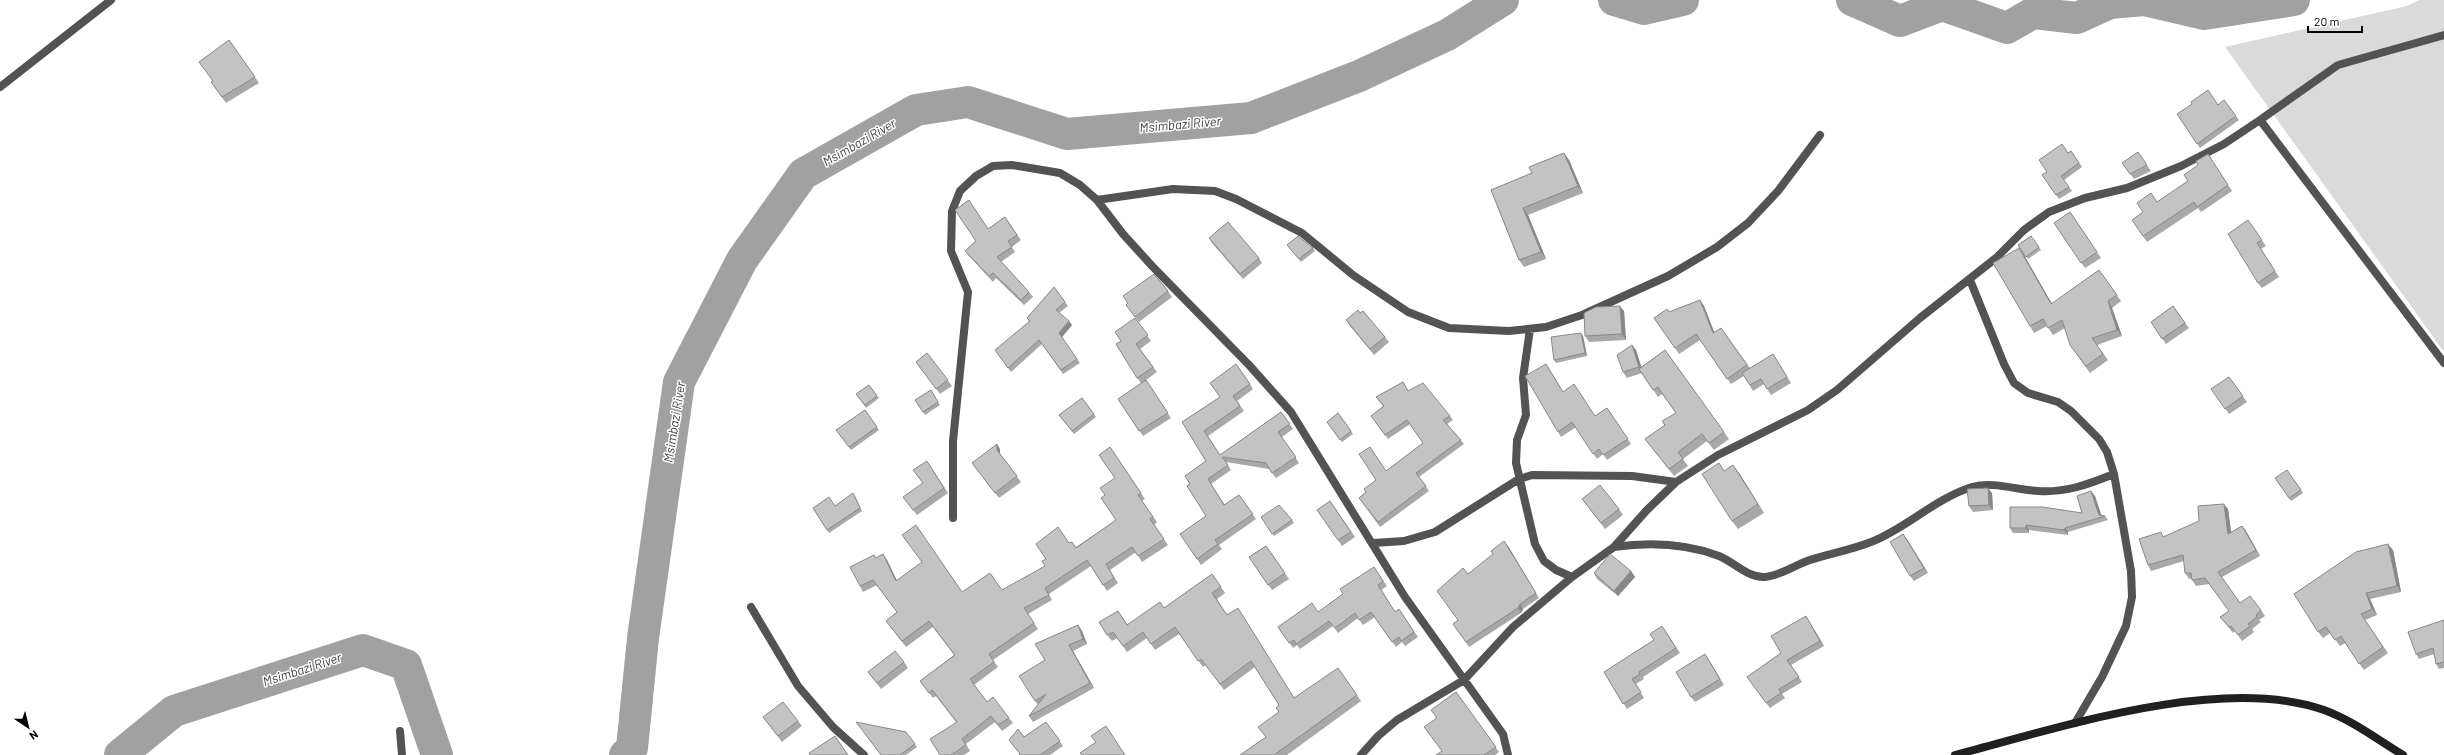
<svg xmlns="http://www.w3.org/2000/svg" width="2444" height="755" viewBox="0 0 2444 755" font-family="Barlow,sans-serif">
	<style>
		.green { fill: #dadada }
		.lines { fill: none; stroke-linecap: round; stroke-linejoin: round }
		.river { stroke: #a1a1a1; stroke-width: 32 }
		.street { stroke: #535353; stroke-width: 8 }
		.secondary { stroke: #202020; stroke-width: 8 }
		.wall { fill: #a8a8a8 }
		.shaded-wall { fill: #888 }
		.building { fill: #c3c3c3; stroke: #888 }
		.labels { text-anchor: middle; stroke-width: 3; stroke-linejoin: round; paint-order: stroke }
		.water-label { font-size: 13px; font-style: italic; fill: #424242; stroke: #fff }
	</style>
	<rect width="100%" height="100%" fill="#fff"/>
	<path class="green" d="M2419 0H2444V352L2225 47 2407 6Z"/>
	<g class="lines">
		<path class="river" d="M1614 0 1644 9 1683 0
			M1852 0 1900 21 1942 5 2007 28 2033 13 2077 18 2110 3 2144 0 2204 14 2294 0
			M120 755 174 711 363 650 406 665 437 755
			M625 755 632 748 643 638 679 382 742 260 803 174 916 110 968 102 1067 134 1251 118 1359 76 1447 35 1503 0"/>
		<path class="street" d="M0 87 111 0
			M2260 120 2444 363
			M1097 200 1173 189 1215 191 1236 199 1302 233 1353 275 1408 312 1449 328 1509 331 1546 327 1582 315 1668 276 1717 247 1748 223 1778 191 1820 135
			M1970 280 2004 364 2014 383 2028 393 2058 402 2071 411 2099 439 2107 452 2114 474 2131 571 2132 597 2126 626 2102 677 2075 723
			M1530 329 1523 378 1526 415 1517 440 1516 463 1535 544 1544 561 1556 570 1572 577
			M953 518V441L968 292 951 251 952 211 960 191 976 176 993 166 1012 165 1060 173 1080 185 1097 200 1123 234 1153 267 1249 365 1291 412 1405 597 1503 734 1508 755
			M1373 543 1404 541 1435 532 1519 479 1532 475 1632 476 1676 482
			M1614 547C1650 542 1684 543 1719 556 1734 562 1748 578 1765 577 1779 576 1794 566 1807 561 1828 554 1851 550 1871 542 1907 528 1934 499 1972 487 1993 481 2017 490 2038 491 2066 493 2089 484 2114 474
			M751 607 798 686 833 727 864 755
			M400 731 402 755
			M1361 755 1378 736 1397 720 1464 680 1513 627 1572 577 1614 547 1646 511 1676 482 1718 455 1808 410 1837 390 1920 318 1996 258 2024 230 2049 212 2085 198 2127 188 2181 166 2224 144 2260 120 2338 65 2444 35"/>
		<path class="secondary" d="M1955 755C2058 728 2221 674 2324 710 2352 720 2378 740 2403 755"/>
	</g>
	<path class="wall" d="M229 40 259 83 226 103 211 82 213 81Z
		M2224 100 2239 120 2200 148 2177 114 2218 105Z
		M2071 151 2082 167 2064 180 2072 191 2059 199 2042 175 2047 172Z
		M2138 152 2151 171 2134 179 2122 163Z
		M2208 154 2232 191 2201 212 2198 208 2147 242 2132 220 2143 212 2157 202 2188 181 2198 165Z
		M1569 160 1583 193 1528 215 1546 259 1524 267 1519 260 1491 190Z
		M2070 212 2101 258 2085 268 2054 223Z
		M1005 217 1021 240 1012 247 1015 252 1001 262 1029 292 1033 297 1024 305 996 278 993 282 969 256 965 251 988 229Z
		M2248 220 2266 246 2261 249 2279 277 2262 288 2258 283Z
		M2031 236 2041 250 2028 259 2018 245Z
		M1209 238 1259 258 1262 263 1243 279 1212 243Z
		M1289 247 1313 248 1315 251 1301 262Z
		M2019 248 2024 255 2052 304 2099 270 2121 301 2112 308 2122 336 2097 345 2108 360 2090 373 2070 345 2065 328 2053 335 2047 326 2034 333 2030 326Z
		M1054 287 1068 306 1059 313 1072 325 1062 337 1080 363 1063 374 1042 344 1011 372 995 350 1029 322 1027 318Z
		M1168 291 1172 297 1139 322 1126 305 1128 303Z
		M1700 300 1704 306 1714 333 1721 328 1750 368 1777 360 1791 383 1771 395 1764 384 1753 391 1744 376 1731 384 1700 340 1679 354 1654 318Z
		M2173 306 2189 328 2166 344 2151 322Z
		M1624 311 1626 340 1589 342 1585 336Z
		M1360 313 1385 337 1389 342 1374 355 1350 326 1346 320Z
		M1135 318 1151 341 1140 349 1157 372 1146 380 1171 418 1143 436 1118 399 1141 383 1137 378 1121 341Z
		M1583 336 1587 356 1556 363 1554 360Z
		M1632 345 1636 350 1641 367 1665 350 1729 439 1714 450 1707 441 1683 459 1688 466 1674 476 1645 439 1665 425 1676 413 1662 394 1658 397 1642 373 1627 378 1623 372Z
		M927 353 952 386 940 394 916 362Z
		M1236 364 1253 389 1237 401 1244 411 1208 436 1220 455 1281 412 1293 429 1282 437 1299 463 1276 478 1269 469 1226 462 1231 470 1211 484 1225 505 1239 495 1256 519 1219 545 1222 549 1201 565 1180 534 1206 516 1190 484 1206 461 1182 422 1220 397Z
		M1546 364 1563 392 1595 416 1607 408 1631 444 1607 460 1603 454 1597 459 1576 427 1561 437 1558 432Z
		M2229 377 2247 402 2229 414 2211 389Z
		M1403 382 1408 390 1450 416 1453 420 1447 424 1464 444 1419 477 1429 491 1380 527 1359 498 1366 492 1376 480 1386 471 1423 443 1410 424 1388 439 1371 416 1383 406 1376 397Z
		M869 385 879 398 866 408 856 394Z
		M931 390 940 405 925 415 915 400Z
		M1082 398 1096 417 1074 434 1059 415Z
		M865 410 879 430 851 450 836 430Z
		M1338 413 1353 434 1342 442 1327 422Z
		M1110 447 1145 499 1142 501 1157 522 1154 525 1168 545 1142 562 1136 552 1110 570 1118 583 1107 591 1091 566 1049 594 1052 600 1028 614 1038 629 993 660 998 667 974 685 987 702 1009 718 1013 723 1002 731 995 722 966 744 970 751 964 755H940L956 722 936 696 933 698 920 681 954 655 933 627 906 647 886 621 897 612 877 585 863 592 860 586 876 558 887 560 897 581 963 592 1002 590 1045 566 1069 543 1076 547 1116 520 1105 495 1115 478Z
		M1000 449V455L1021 482 999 498 972 463Z
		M927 461 948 493 917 515 903 497 923 483Z
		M1724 470 1739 473 1764 513 1738 529 1732 521Z
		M2287 470 2303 493 2291 501 2275 478Z
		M1992 493 1993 510 1973 512 1969 506Z
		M855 496 862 511 829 533 813 508 835 506Z
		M2095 496 2101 515 2105 516 2108 520 2068 532V535L2029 530V533H2013L2010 528 2082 513Z
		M1582 499 1619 509 1623 515 1605 529Z
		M1330 501 1355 537 1342 546 1317 510Z
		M2228 509 2231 532 2242 526 2246 531 2260 556 2222 577 2240 603 2261 610 2265 616 2259 620 2261 622 2252 629 2254 632 2242 641 2235 631 2233 633 2220 617 2229 611 2209 584 2196 586 2192 580V578L2189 579 2185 573 2184 561 2151 571 2148 565 2164 537Z
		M1261 517 1292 520 1294 523 1274 536Z
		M1903 534 1928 573 1914 581 1910 576Z
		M1266 546 1289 579 1272 590 1249 557Z
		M1508 546 1539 598 1523 609 1521 613 1469 647 1453 624 1458 620 1468 574Z
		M2393 550 2401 592 2370 599 2377 615 2365 620 2388 653 2364 670 2345 643 2340 646 2330 633 2323 638 2318 632Z
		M1374 567 1387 586 1381 590 1395 612 1399 609 1418 637 1405 646 1402 642 1396 647 1375 617 1363 625 1358 618 1338 633 1333 626 1300 649 1297 645 1293 648 1278 627 1318 612 1343 594Z
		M1631 571 1635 577 1618 596 1597 579 1594 573Z
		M1212 574 1225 593 1217 599 1227 615 1238 608 1294 698 1338 668 1361 701 1287 755H1240L1266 737 1279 712V705L1255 667 1224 690 1206 665 1203 667 1179 634 1155 650 1147 638 1127 652 1117 638 1112 641 1107 635 1118 611 1127 624 1164 608Z
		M2444 620V668L2439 669 2436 664 2434 654 2419 659 2416 654Z
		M1809 621 1824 646 1791 665 1802 682 1782 694 1785 698 1770 708 1747 677 1781 653Z
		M1078 625 1082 631 1087 644 1073 651 1094 688 1033 722 1029 716 1038 705 1035 701 1045 660Z
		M1662 626 1680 653 1643 677 1644 679 1636 684 1644 698 1627 709 1604 672 1654 640Z
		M1709 660 1724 685 1695 702 1691 697Z
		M904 662 908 668 881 689 868 672Z
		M1456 692 1499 752 1495 755H1436L1442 751 1437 718Z
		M763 717 798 721 802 726 782 742Z
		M1046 722 1063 746 1050 755H1019H1020L1024 737Z
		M906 732 917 747 906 755H881Z"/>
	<path class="shaded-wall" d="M1564 153 1569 160 1583 193 1578 186Z
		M1523 208 1528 215 1546 259 1541 252Z
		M2019 248 2024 255 2056 311 2051 304Z
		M1700 300 1704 306 1717 339 1713 333Z
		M2108 301 2112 308 2122 336 2117 330Z
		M1620 306 1624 311 1626 340 1622 334Z
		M1069 321 1072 325 1062 337 1059 333Z
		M1581 333 1583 336 1587 356 1585 353Z
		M1632 345 1636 350 1643 372 1639 367Z
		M997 444 1000 449V455L997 450Z
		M1733 465 1739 473 1764 513 1758 504Z
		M1988 488 1992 493 1993 510 1989 505Z
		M2091 491 2095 496 2102 517 2099 515Z
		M2224 504 2228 509 2232 539 2228 534Z
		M2026 525 2029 530V533L2026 528Z
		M2242 526 2246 531 2260 556 2256 550Z
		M2065 528 2068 532V535L2064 530Z
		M1903 534 1907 539 1928 573 1924 568Z
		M1504 541 1508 546 1539 598 1536 593Z
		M2388 544 2393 550 2401 592 2397 586Z
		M883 554 887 560 900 587 896 581Z
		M1631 571 1635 577 1618 596 1614 591Z
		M2366 593 2370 599 2377 615 2372 609Z
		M1520 604 1523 609 1521 613 1518 608Z
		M1806 616 1824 646 1820 641Z
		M1078 625 1082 631 1087 644 1083 639Z
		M1069 645 1073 651 1094 688 1090 683Z"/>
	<path class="building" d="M229 40 255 77 222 97 211 82 213 81 199 62Z
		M2208 90 2218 105 2224 100 2236 116 2197 144 2177 114 2192 104 2191 102Z
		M2062 144 2068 153 2071 151 2079 163 2061 176 2069 187 2056 195 2042 175 2047 172 2039 160Z
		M2138 152 2147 165 2130 174 2122 163Z
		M1564 153 1578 186 1523 208 1541 252 1519 260 1491 190 1532 173 1529 167Z
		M2208 154 2228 185 2197 207 2194 202 2143 236 2132 220 2143 212 2137 203 2151 193 2157 202 2188 181 2184 175 2198 165 2196 161Z
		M969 200 988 229 1005 217 1017 235 1008 241 1012 247 997 257 1029 292 1021 300 993 273 989 276 965 251 976 241 955 210Z
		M2070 212 2097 252 2081 263 2054 223Z
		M2248 220 2262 240 2257 243 2275 271 2258 283 2228 234Z
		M1228 222 1259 258 1240 274 1209 238Z
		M1298 236 1313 248 1299 259 1287 245Z
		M2031 236 2039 247 2026 257 2018 245Z
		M2019 248 2051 304 2099 270 2117 295 2108 301 2117 330 2092 338 2103 354 2086 366 2070 345 2062 320 2048 328 2043 319 2030 326 1993 263Z
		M1154 274 1168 291 1135 317 1126 305 1128 303 1123 296Z
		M1054 287 1065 302 1056 310 1069 321 1059 333 1077 359 1061 370 1039 340 1008 368 995 350 1030 321 1027 318Z
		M1700 300 1713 333 1721 328 1747 365 1727 379 1696 334 1675 348 1654 318 1667 309 1669 312Z
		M1620 306 1622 334 1585 336 1584 313 1596 307Z
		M2173 306 2185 323 2162 339 2151 322Z
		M1358 310 1360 313 1363 311 1385 337 1370 349 1346 320Z
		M1135 318 1148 335 1136 344 1153 367 1137 378 1116 344 1121 341 1115 332Z
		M1581 333 1585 353 1554 360 1551 337Z
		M1632 345 1639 367 1623 372 1617 355Z
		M1665 350 1724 432 1709 443 1702 434 1678 452 1683 459 1669 469 1645 439 1665 425 1662 421 1676 413 1658 387 1653 390 1639 369Z
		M927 353 948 380 936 389 916 362Z
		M1773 354 1787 377 1767 389 1761 379 1750 385 1742 373Z
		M1236 364 1250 384 1233 396 1240 406 1204 431 1220 455 1281 412 1290 424 1278 432 1296 457 1272 473 1266 463 1222 457 1228 465 1208 479 1224 505 1239 495 1253 514 1215 540 1218 544 1197 559 1180 534 1206 516 1187 486 1190 484 1185 476 1206 461 1182 422 1220 397 1210 383Z
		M1546 364 1563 392 1574 384 1595 416 1607 408 1628 439 1603 455 1599 449 1593 454 1572 422 1558 432 1525 376Z
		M2229 377 2243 396 2225 409 2211 389Z
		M1146 380 1168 413 1139 431 1118 399Z
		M1403 382 1408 391 1423 383 1450 416 1443 420 1461 440 1416 473 1426 486 1378 522 1359 498 1366 492 1364 489 1376 480 1359 454 1370 447 1386 471 1423 443 1407 420 1385 435 1371 416 1384 406 1376 397Z
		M869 385 877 396 865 405 856 394Z
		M931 390 938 402 923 412 915 400Z
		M1082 398 1094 414 1072 431 1059 415Z
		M865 410 877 427 849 447 836 430Z
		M1338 413 1351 431 1340 440 1327 422Z
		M997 444V450L1017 476 995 493 972 463Z
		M1110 447 1141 493 1138 495 1153 517 1150 519 1164 539 1138 556 1132 547 1106 564 1114 578 1103 585 1087 560 1045 588 1049 595 1024 608 1034 623 989 654 994 662 970 679 987 702 993 697 1009 718 998 725 991 716 962 739 966 745 951 755H940L930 739 957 722 932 690 929 693 920 681 955 655 929 621 902 641 886 621 897 612 873 580 860 586 850 567 874 555 876 558 883 554 896 581 922 562 902 535 916 525 962 592 990 573 1002 590 1045 566 1042 561 1046 559 1036 544 1058 527 1069 543 1072 542 1076 548 1116 520 1101 498 1105 495 1100 488 1115 478 1099 455Z
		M927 461 944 488 913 510 903 497 923 483 913 470Z
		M1719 463 1724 471 1733 465 1758 504 1732 521 1702 474Z
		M2287 470 2301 490 2289 498 2275 478Z
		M1600 485 1619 509 1601 523 1582 499Z
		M1988 488 1989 505 1969 506 1967 489Z
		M2091 491 2099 515 2105 516 2065 528 2064 530 2026 525V528H2010V507H2043L2082 513 2077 496Z
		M853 493 860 508 827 530 813 508 829 497 835 506Z
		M1330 501 1351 532 1338 540 1317 510Z
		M2224 504 2228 534 2242 526 2256 550 2218 572 2240 603 2250 596 2261 610 2256 615 2257 617 2248 624 2250 626 2238 635 2231 626 2229 627 2220 617 2229 611 2205 578 2192 580 2191 573H2185L2183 555 2148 565 2139 539 2161 532 2163 537 2199 521 2198 506Z
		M1279 505 1292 520 1272 534 1261 517Z
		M1903 534 1924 568 1910 576 1890 542Z
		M1504 541 1536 593 1520 604 1518 608 1466 642 1453 624 1458 620 1437 591 1463 568 1468 574 1493 554 1491 551Z
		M2388 544 2397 586 2366 593 2372 609 2361 614 2383 647 2359 664 2341 636 2335 640 2326 627 2318 632 2294 594 2356 552Z
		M1266 546 1285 573 1268 585 1249 557Z
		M1610 554 1631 571 1614 591 1594 573Z
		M1374 567 1383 581 1378 585 1395 612 1399 609 1414 632 1401 641 1399 637 1392 642 1371 612 1359 620 1355 613 1335 628 1329 621 1296 644 1294 640 1289 643 1278 627 1312 603 1318 612 1343 594 1340 589Z
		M1212 574 1221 587 1212 593 1227 615 1238 608 1294 698 1338 668 1357 695 1274 755H1240L1266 737 1258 727 1279 712 1276 708 1279 705 1251 661 1220 684 1201 659 1198 661 1175 627 1151 644 1143 632 1123 646 1113 632 1107 635 1099 622 1118 611 1127 625 1160 602 1164 608Z
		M1806 616 1820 641 1787 660 1799 677 1779 689 1781 693 1766 703 1747 677 1781 653 1771 636Z
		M2444 620V662L2436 664 2433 648 2416 654 2408 632Z
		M1078 625 1083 639 1069 645 1090 683 1029 716 1046 694 1035 701 1019 676 1045 660 1035 644Z
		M1662 626 1676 648 1639 672 1640 674 1632 679 1641 692 1623 704 1604 672 1654 640 1650 634Z
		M895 651 904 662 877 683 868 672Z
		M1705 654 1720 679 1691 697 1676 672Z
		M1456 692 1496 747 1484 755H1436L1442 751 1424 727 1437 718 1431 710Z
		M783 702 798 721 778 736 763 717Z
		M856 722 906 732 915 744 900 755H881Z
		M1046 722 1060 741 1040 755H1019L1020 754 1009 740 1018 729 1024 737Z
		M1106 726 1125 755H1082L1080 753 1096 742 1091 736Z
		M835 736 848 755H810L809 753Z"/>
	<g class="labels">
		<g class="water-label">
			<text transform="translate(1180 124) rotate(-5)" y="5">Msimbazi River</text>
			<text transform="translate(859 142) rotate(-30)" y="5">Msimbazi River</text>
			<text transform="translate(674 422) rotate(-81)" y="5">Msimbazi River</text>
			<text transform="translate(302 669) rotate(-18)" y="5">Msimbazi River</text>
		</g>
	</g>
	<g transform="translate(28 727) rotate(145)" stroke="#ffffff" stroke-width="3" paint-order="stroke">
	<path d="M0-3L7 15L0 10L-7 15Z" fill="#000000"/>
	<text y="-6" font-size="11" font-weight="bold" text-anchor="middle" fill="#000000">N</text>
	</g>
	<path d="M2308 26v6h54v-6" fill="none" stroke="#000000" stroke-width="2"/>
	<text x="2314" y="26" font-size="12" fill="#000000" stroke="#ffffff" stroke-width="3" paint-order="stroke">20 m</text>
</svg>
